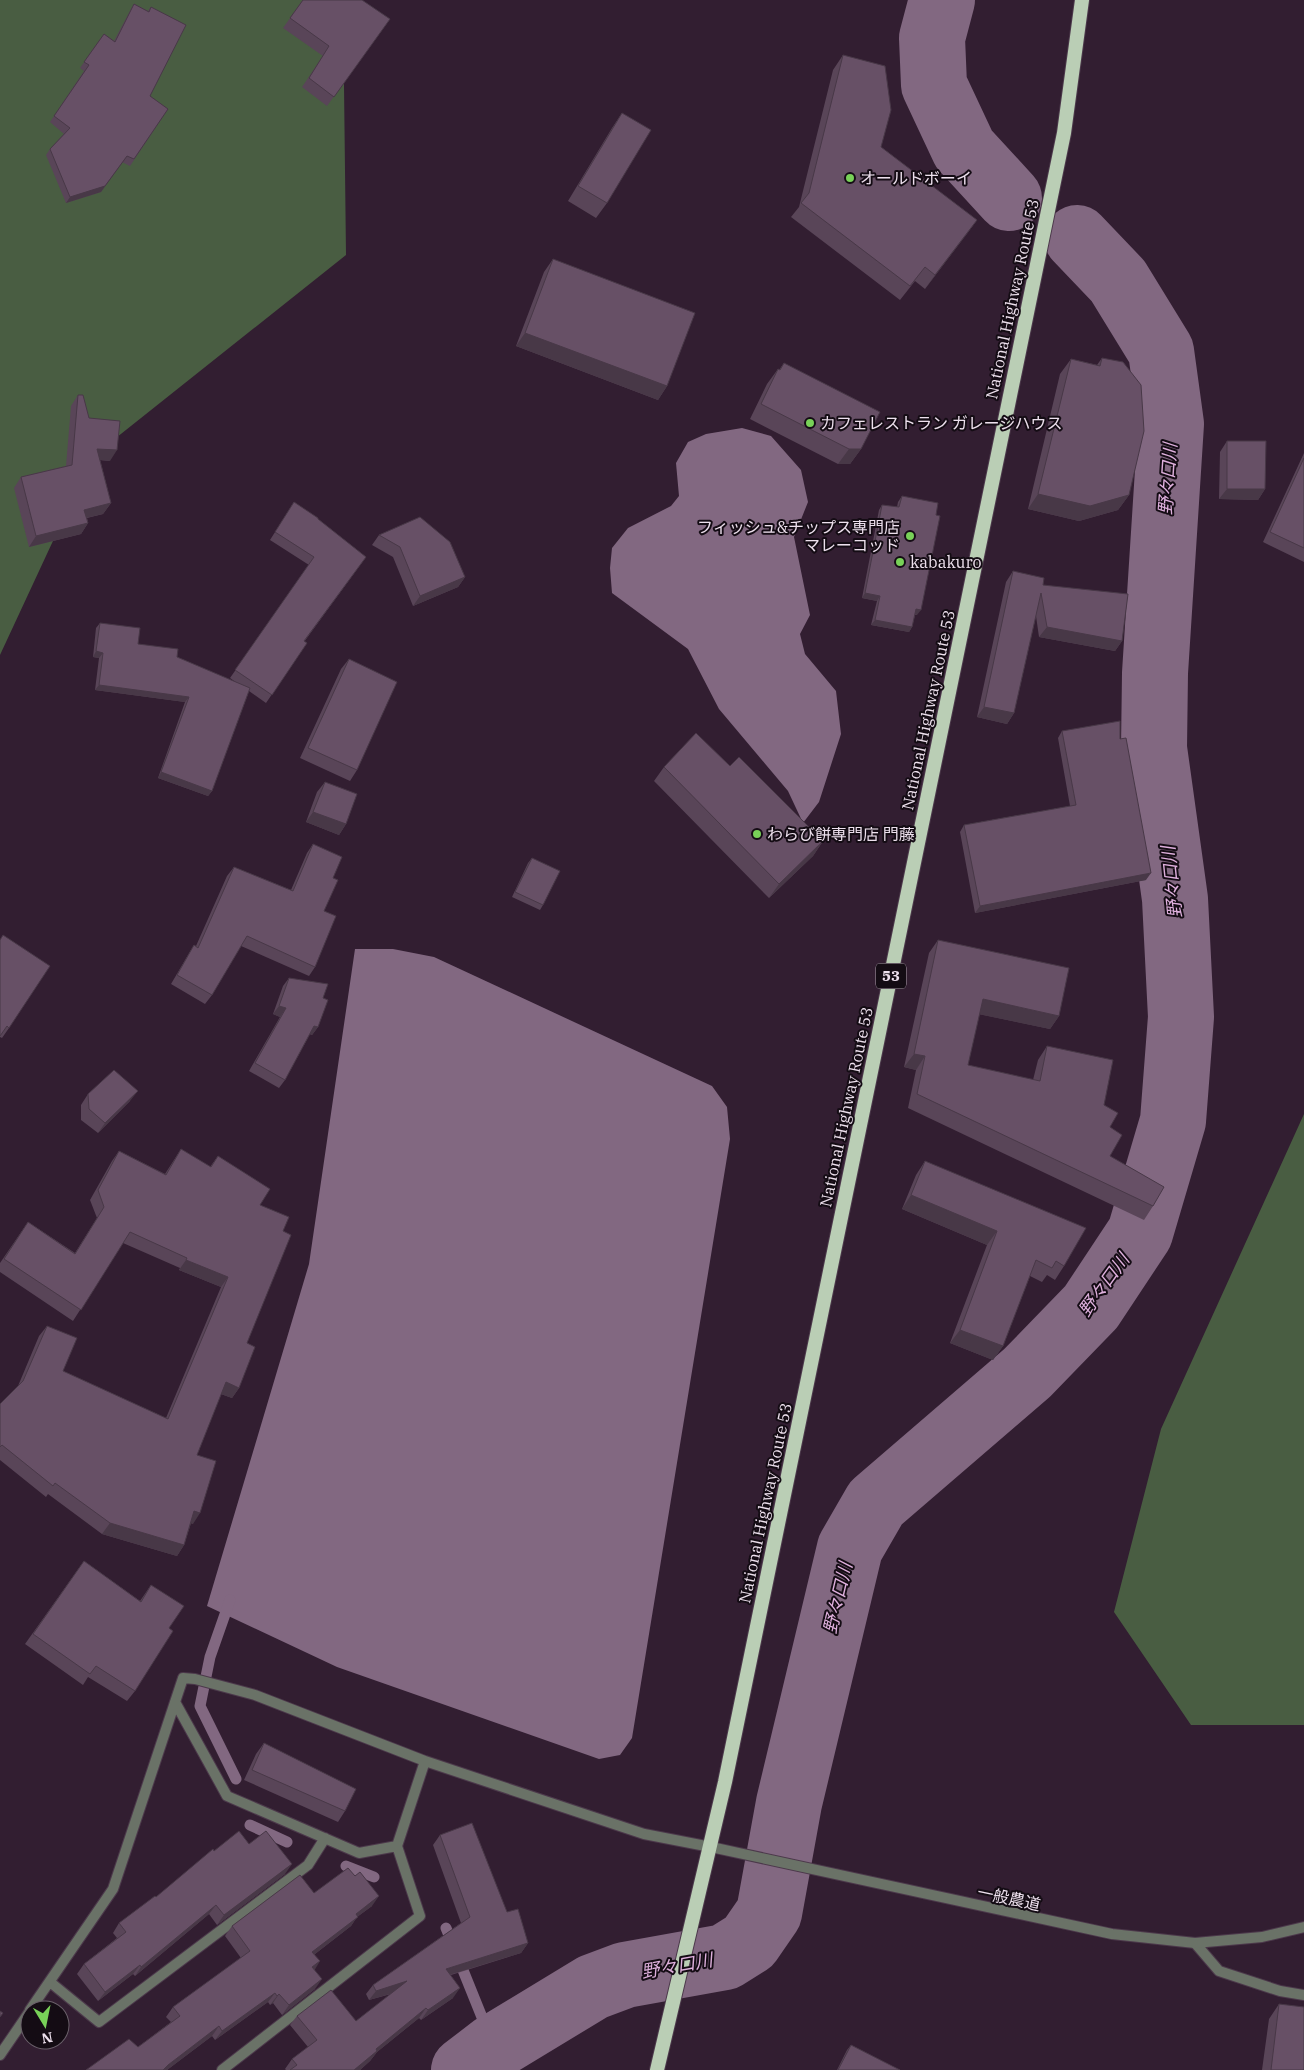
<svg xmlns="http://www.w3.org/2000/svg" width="1304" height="2070" viewBox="0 0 1304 2070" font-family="'IBM Plex Serif','Noto Sans JP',serif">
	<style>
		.forest { fill: #495d42 }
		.water { fill: #826881 }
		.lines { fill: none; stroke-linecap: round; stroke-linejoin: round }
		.stream { stroke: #826881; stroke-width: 11 }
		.river { stroke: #826881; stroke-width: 66 }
		.minor-casing { stroke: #4c394b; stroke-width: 12 }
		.tertiary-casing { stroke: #4c394b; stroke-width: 12 }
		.trunk-casing { stroke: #4c394b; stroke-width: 16 }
		.minor { stroke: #6a7267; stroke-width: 10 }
		.tertiary { stroke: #6a7267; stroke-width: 10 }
		.trunk { stroke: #baceb5; stroke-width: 14 }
		.wall { fill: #594558 }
		.shaded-wall { fill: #483847 }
		.building { fill: #675066; stroke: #483847 }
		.poi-dot { fill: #78d158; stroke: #140c14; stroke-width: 2 }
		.labels { text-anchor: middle; stroke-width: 4; stroke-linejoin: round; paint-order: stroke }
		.shield { fill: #140c14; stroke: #aca0ac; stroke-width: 1 }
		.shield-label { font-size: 15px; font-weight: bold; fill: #ede0ed }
		.poi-label { font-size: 16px; fill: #ede0ed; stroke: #140c14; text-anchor: start }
		.street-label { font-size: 16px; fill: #ede0ed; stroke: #140c14 }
		.water-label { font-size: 18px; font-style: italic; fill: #dfb0dd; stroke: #140c14 }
	</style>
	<rect width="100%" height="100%" fill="#321e31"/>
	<path class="forest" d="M0 0H343L346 255 92 457 0 655Z
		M1304 1114V1725H1191L1114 1612 1161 1429Z"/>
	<path class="water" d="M742 428 771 436 801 470 808 502 794 537 810 615 800 634 805 654 836 691 841 734 819 802 803 823 788 791 719 709 688 649 612 593 610 568 612 548 628 528 671 506 679 496 676 463 688 442 706 434Z
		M355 949H393L434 957 712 1086 727 1107 730 1139 632 1738 620 1755 599 1759 337 1667 207 1606 309 1264Z"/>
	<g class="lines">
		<path class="stream" d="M230 1600 210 1657 200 1706 236 1779
			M250 1825 287 1842
			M346 1866 374 1877
			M446 1928 494 2047"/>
		<path class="river" d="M942 0 932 38 934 85 964 149 1009 198
			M464 2070 494 2047 593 1987 625 1975 725 1957 749 1942 769 1913 789 1803 850 1548 876 1503 1027 1373 1091 1307 1140 1233 1173 1121 1181 1017 1175 899 1154 748 1155 673 1171 424 1161 351 1118 281 1077 238"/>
		<g class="minor-casing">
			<path id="minor" d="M175 1702 227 1796 359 1853 397 1846
				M1195 1943 1219 1971 1280 1991 1304 1995
				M50 1982 99 2022 308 1865 325 1838
				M30 2010 113 1889 183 1678 195 1679 255 1695 425 1761 644 1834 711 1847
				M0 2055 30 2011
				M222 2070 420 1916 397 1846 425 1761"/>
		</g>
		<g class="tertiary-casing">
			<path id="tertiary" d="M711 1847 1112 1934 1195 1943 1262 1937 1304 1927"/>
		</g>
		<g class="trunk-casing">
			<path id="trunk" d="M657 2070 725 1782 1064 133 1082 0"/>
		</g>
		<use href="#minor" class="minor"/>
		<use href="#tertiary" class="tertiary"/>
		<use href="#trunk" class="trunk"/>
	</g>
	<path class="wall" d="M303 0 390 19 327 106 302 87 323 56 283 28Z
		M134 4 148 11 151 7 150 96 168 109 130 166 122 162 101 192 66 203 46 155 50 149 64 134 50 122 84 71 80 68 104 34 114 41 130 11Z
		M843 55 881 147 977 220 925 289 915 281 900 300 791 217 799 207 833 70Z
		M622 113 607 203 596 218 568 201 612 128Z
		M553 259 667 386 658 400 516 346 544 272Z
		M1102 358 1129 495 1118 510 1079 521 1028 509 1060 374 1071 359 1097 365Z
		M784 363 861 449 850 464H838L750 419 767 384 778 369 779 370Z
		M78 395 110 461 100 460 111 503 103 514 87 518 88 523 81 534 29 547 14 488 21 477 66 466 71 406Z
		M1227 441 1265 489 1258 500 1219 499 1220 452Z
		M1304 453V562L1263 542Z
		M902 496 917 615H915L912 627 909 632 871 625 877 601 862 598 879 510 882 505 897 507 898 502Z
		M294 502 318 519 366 557 304 642 307 643 266 703 249 691 212 791 208 796 158 778 185 702 95 690 99 658 93 657 96 628 100 623 138 644 177 657 237 683 230 678 309 565 270 540Z
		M379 535 465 577 458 587 413 606 393 557 372 545Z
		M1013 571 1043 585 1122 641 1115 651 1039 637 1036 616 1014 713 1007 724 977 717 1006 582Z
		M349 659 357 770 350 781 300 758 341 669Z
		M1062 731 1120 739 1146 880 975 913 960 832 964 825 1070 806 1058 738Z
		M664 767 823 841 813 856 769 898 654 781Z
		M325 782 346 824 339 835 306 822 317 792Z
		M313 844 333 878 324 911 315 967 309 976 241 946 212 995 205 1004 171 984 188 955 194 945 196 946 227 876 234 867 291 890 307 853Z
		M532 858 543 905 540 910 512 897 528 863Z
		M0 939 9 1028 2 1038 0 1037Z
		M938 940 1059 1016 1050 1029 979 1014 968 1065 1033 1080 1038 1060 1047 1046 1104 1105 1110 1127V1156L1153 1206 1144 1220 908 1108 916 1070 904 1067 929 953Z
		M289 978 323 998 318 1027 312 1035 310 1034 285 1080 279 1088 249 1071 280 1017 273 1014 283 986Z
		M88 1094 130 1101 98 1133 81 1120V1105Z
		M181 1149 210 1167 218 1156 283 1231 247 1343 239 1388 232 1398 221 1394 197 1455 193 1524 191 1523 184 1545 177 1556 102 1534 48 1494 46 1497 0 1460V1404L18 1386 39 1336 47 1326 63 1371 166 1418 221 1287 179 1270 180 1268 123 1243 73 1321 0 1272V1263L28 1222 75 1253 97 1218 90 1200 112 1161 119 1151 165 1174Z
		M925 1161 1064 1266 1055 1280 1047 1275 1042 1282 1030 1276 1003 1346 993 1360 950 1343 987 1245 902 1209 916 1175Z
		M84 1561 140 1601 151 1585 169 1628 135 1691 127 1701 88 1677 83 1685 25 1644Z
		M264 1743 345 1811 338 1822 244 1780 256 1754Z
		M440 1835 507 1912 528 1943 521 1953 451 1975 453 1998 421 2020 419 2018 377 2052 370 2061 360 2070H286L285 2069 292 2059 308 2047 290 2025 297 2016 356 2021 391 1994 369 2000 366 1994 373 1985 461 1923 433 1845Z
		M249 1844 285 1874 217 1925 209 1914 135 1976 133 1974 98 2001 77 1974 84 1964 117 1938 113 1933 119 1923 156 1897 214 1851Z
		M314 1893 372 1906 357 1917 351 1926 315 1954V1989L282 2015 273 2003 270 2005 268 2002 215 2040 212 2036 167 2070H86L138 2047 171 2022 166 2017 173 2007 241 1958 225 1936 232 1926Z
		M1279 2004 1304 2070H1262L1269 2019Z
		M851 2045 900 2070H837L847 2050Z"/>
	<path class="shaded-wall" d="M127 156 101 192 66 203 70 197Z
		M977 220 967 234 925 289 935 275Z
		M525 333 667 386 658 400 516 346Z
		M97 449 117 450 110 461 90 459Z
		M849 449H861L850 464H838Z
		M1227 489H1265L1258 500 1219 499Z
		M1038 494 1129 495 1118 510 1079 521 1028 509Z
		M111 503 103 514 77 520 84 510Z
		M88 523 81 534 29 547 36 536Z
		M465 577 458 587 413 606 420 596Z
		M865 593 880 596 877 601 862 598Z
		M916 609 921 610 917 615 913 614Z
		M875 620 912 627 909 632 871 625Z
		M1047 627 1122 641 1115 651 1039 637Z
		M96 651 103 653 99 658 93 657Z
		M99 685 189 697 185 702 95 690Z
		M984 707 1014 713 1007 724 977 717Z
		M161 772 212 791 208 796 158 778Z
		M313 812 346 824 339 835 306 822Z
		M823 841 813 856 769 898 779 884Z
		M1151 873 1146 880 975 913 980 906Z
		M983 999 1059 1016 1050 1029 973 1013Z
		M279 1006 286 1008 280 1017 273 1014Z
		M314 1026 318 1027 312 1035 309 1034Z
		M914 1054 925 1056 916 1070 904 1067Z
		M138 1091 130 1101 98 1133 105 1123Z
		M911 1195 997 1231 987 1245 902 1209Z
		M186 1260 228 1277 221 1287 179 1270Z
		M960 1330 1003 1346 993 1360 950 1343Z
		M226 1382 239 1388 232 1398 218 1393Z
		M194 1511 200 1513 193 1524 187 1522Z
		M110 1523 184 1545 177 1556 102 1534Z
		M292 1864 285 1874 217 1925 224 1915Z
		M379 1896 372 1906 357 1917 351 1926 306 1961 312 1952 356 1914Z
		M216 1905 209 1914 135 1976 141 1967Z
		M528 1943 521 1953 439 1978 446 1969Z
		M320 1961 314 1971 312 1967Z
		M140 1965 133 1974 98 2001 105 1992Z
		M322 1979 315 1989 282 2015 289 2005Z
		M407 1981 400 1991 369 2000 376 1991Z
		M460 1988 453 1998 421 2020 428 2010Z
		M275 1993 268 2002 215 2040 222 2031Z
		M279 1994 273 2003 270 2005 277 1996Z
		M426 2008 419 2018 377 2052 370 2061 360 2070H354L376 2049Z
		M219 2026 212 2036 167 2070H163L168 2065Z"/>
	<path class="building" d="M303 0H362L390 19 334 97 309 78 329 46 290 18Z
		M134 4 149 12 151 7 186 25 150 96 168 109 134 159 127 156 105 186 70 197 50 149 70 128 54 116 89 65 84 62 104 34 115 42Z
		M843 55 885 66 891 110 881 147 977 220 935 275 925 267 910 286 801 203 809 193Z
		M622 113 651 130 607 203 578 186Z
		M553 259 695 313 667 386 525 333Z
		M1102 358 1123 362 1141 385 1144 431 1129 495 1090 506 1038 494 1071 359 1100 366Z
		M784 363 880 412 861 449H849L761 404 778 369 780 370Z
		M78 395H83L89 418 120 421 117 450 97 449 111 503 84 510 88 523 36 536 21 477 72 465Z
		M1227 441H1266L1265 489H1227Z
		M1304 458V548L1270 532Z
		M902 496 938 503 936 515 940 516 921 610 916 609 912 627 875 620 880 596 865 593 882 505 899 507Z
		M294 502 318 518V519L366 557 304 641 307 643 272 695 235 670 314 557 275 532Z
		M420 517 450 542 465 577 420 596 400 547 379 535Z
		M1013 571 1044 578 1043 585 1128 594 1122 641 1047 627 1041 593 1014 713 984 707Z
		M100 623 140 628 138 644 178 649 177 657 250 688 212 791 161 772 189 697 99 685 103 653 96 651Z
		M349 659 397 682 357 770 308 748Z
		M1120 721V739L1126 738 1151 873 980 906 964 825 1076 805 1062 731Z
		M696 733 730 766 739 757 823 841 779 884 664 767Z
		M325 782 357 794 346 824 313 812Z
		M313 844 342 857 333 878 338 880 324 911 336 916 315 967 247 936 212 995 177 975 194 945 198 948 234 867 293 891Z
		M532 858 560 871 543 905 515 892Z
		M3 935 50 966 9 1028 7 1026 0 1036V940Z
		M938 940 1069 968 1059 1016 983 999 968 1065 1040 1081 1047 1046 1113 1060 1104 1105 1118 1113 1110 1127 1122 1135 1110 1156 1164 1187 1153 1206 917 1094 925 1056 914 1054Z
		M289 978 328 984 323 998 328 1000 318 1027 314 1026 285 1080 255 1063 286 1008 279 1006Z
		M114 1070 138 1091 105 1123 89 1109 88 1094Z
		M181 1149 211 1167 218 1156 270 1189 260 1205 289 1217 283 1231 291 1235 247 1343 255 1347 239 1388 226 1382 197 1455 216 1461 200 1513 194 1511 184 1545 110 1523 55 1483 53 1486 2 1445 0 1447V1404L23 1381 47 1326 77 1338 63 1371 168 1419 228 1277 186 1260 187 1258 130 1232 81 1310 4 1259 28 1222 75 1254 104 1207 98 1190 119 1151 166 1175Z
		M925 1161 1086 1228 1064 1266 1056 1261 1052 1268 1036 1260 1003 1346 960 1330 997 1231 911 1195Z
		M84 1561 141 1602 151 1585 184 1606 169 1628 173 1631 135 1691 96 1666 90 1674 33 1634Z
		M264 1743 356 1789 345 1811 252 1770Z
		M472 1823 507 1912 518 1909 528 1943 446 1969 460 1988 428 2010 426 2008 376 2049 377 2051 354 2070H290L297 2065 292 2059 317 2040 297 2016 331 1990 356 2021 407 1981 376 1991 373 1985 470 1917 440 1835Z
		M239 1831 249 1844 266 1831 292 1864 224 1915 216 1905 141 1967 140 1965 105 1992 84 1964 126 1932 119 1923 155 1896 156 1897 213 1849 214 1851Z
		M348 1868 355 1876 360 1872 379 1896 356 1914 358 1917 312 1952 320 1961 312 1967 322 1979 289 2005 279 1994 277 1996 275 1993 222 2031 219 2026 168 2065 163 2070H86L129 2039 138 2047 180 2016 173 2007 250 1951 232 1926 300 1875 314 1893Z
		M1279 2004 1304 2007V2070H1271Z
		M0 2011 3 2013 0 2017Z
		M851 2045 900 2070H838Z"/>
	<g class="poi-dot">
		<circle cx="850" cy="178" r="5"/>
		<circle cx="810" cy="423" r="5"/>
		<circle cx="910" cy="536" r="5"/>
		<circle cx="900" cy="562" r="5"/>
		<circle cx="757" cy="834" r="5"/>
	</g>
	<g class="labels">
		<rect class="shield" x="876" y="963.5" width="30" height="25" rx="4"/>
		<g class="shield-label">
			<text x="891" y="981">53</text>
		</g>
		<g class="poi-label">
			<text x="860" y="184">オールドボーイ</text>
			<text x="820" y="429">カフェレストラン ガレージハウス</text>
			<text x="900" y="533" text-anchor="end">フィッシュ&amp;チップス専門店<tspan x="900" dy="18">マレーコッド</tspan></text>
			<text x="910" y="568">kabakuro</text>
			<text x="767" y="840">わらび餅専門店 門藤</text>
		</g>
		<g class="street-label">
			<text transform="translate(1012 299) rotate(-78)" y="6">National Highway Route 53</text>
			<text transform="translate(928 710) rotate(-78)" y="6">National Highway Route 53</text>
			<text transform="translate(846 1107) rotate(-78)" y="6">National Highway Route 53</text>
			<text transform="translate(765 1503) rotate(-78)" y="6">National Highway Route 53</text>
			<text transform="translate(1009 1898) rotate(12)" y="6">一般農道</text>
		</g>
		<g class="water-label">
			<text transform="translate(1168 479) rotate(-86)" y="6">野々口川</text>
			<text transform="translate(1172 882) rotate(-96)" y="6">野々口川</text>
			<text transform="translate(1104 1285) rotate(-54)" y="6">野々口川</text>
			<text transform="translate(838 1598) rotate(-77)" y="6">野々口川</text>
			<text transform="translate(677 1966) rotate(-10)" y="6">野々口川</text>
		</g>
	</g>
	<g transform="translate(45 2025) rotate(170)"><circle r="24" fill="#140c14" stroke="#6b616b"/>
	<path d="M0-4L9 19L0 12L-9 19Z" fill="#78d158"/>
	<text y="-8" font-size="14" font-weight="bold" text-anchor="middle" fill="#ede0ed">N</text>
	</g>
</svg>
